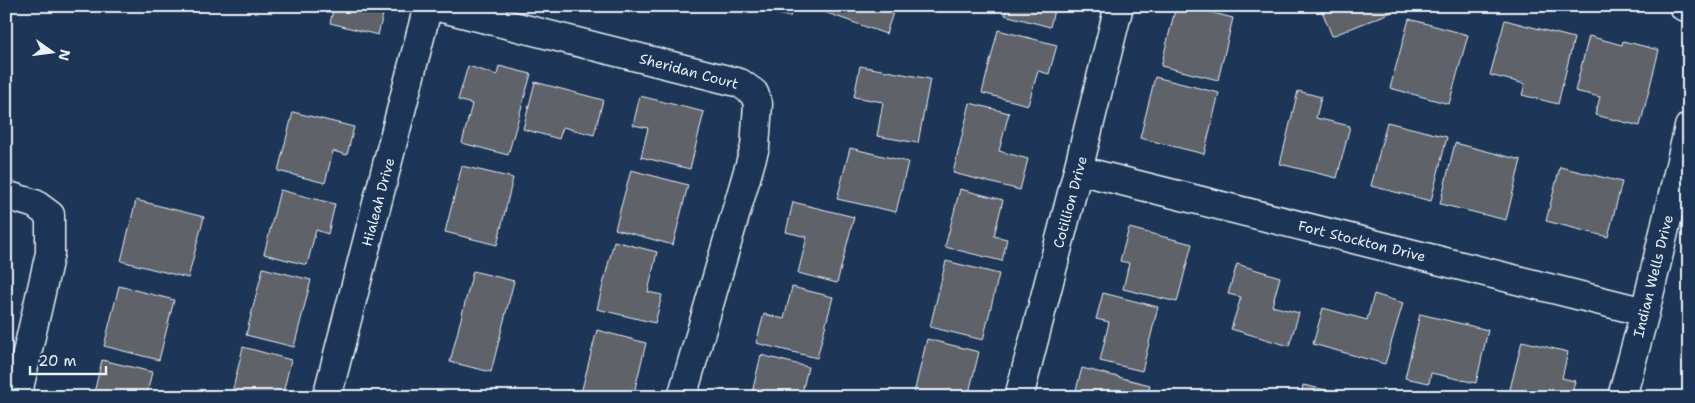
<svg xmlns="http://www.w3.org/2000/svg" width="1695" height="403" viewBox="0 0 1695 403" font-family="'Shantell Sans',sans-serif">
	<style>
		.building { fill: #5e6269; stroke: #e8f1f8 }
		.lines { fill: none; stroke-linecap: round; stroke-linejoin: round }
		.minor-casing { stroke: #e8f1f8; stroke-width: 31 }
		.minor { stroke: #1d3557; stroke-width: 28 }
		.labels { text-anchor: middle; stroke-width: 4; stroke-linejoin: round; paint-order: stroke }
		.street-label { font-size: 14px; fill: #e8f1f8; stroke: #1d3557 }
	</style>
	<rect width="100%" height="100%" fill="#1d3557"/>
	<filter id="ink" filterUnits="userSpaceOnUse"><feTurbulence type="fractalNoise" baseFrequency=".02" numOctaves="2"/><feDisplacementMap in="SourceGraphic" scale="10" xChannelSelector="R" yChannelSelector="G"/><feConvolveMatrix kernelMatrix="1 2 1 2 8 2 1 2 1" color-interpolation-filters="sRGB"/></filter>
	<g filter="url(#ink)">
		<path class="building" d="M334 6H385L378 35 330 23Z
			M747 6H792L790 17Z
			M817 6H895L886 34 816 9Z
			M1007 6H1055L1050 27 1005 15Z
			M1176 6H1186L1233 18 1218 80 1161 66Z
			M1320 6H1390L1392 12 1332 36Z
			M1409 19 1468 35 1449 104 1390 88Z
			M1505 20 1574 38 1558 104 1522 95 1525 84 1490 75Z
			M998 30 1057 45 1049 74 1038 71 1028 105 982 93Z
			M1589 36 1622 45 1623 41 1659 50 1640 126 1595 115 1600 97 1575 91Z
			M468 66 497 75 499 66 531 74 508 155 462 143 472 104 458 100Z
			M860 66 930 79 918 143 877 136 883 102 854 97Z
			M1155 77 1219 93 1204 154 1140 138Z
			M535 82 603 100 594 135 563 127 559 139 523 129Z
			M1298 91 1321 97 1316 118 1350 126 1337 178 1280 164Z
			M640 96 704 112 690 169 641 157 648 128 633 125Z
			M970 103 1009 113 999 151 1028 159 1020 190 953 173Z
			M293 112 354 127 347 155 333 151 325 183 278 171Z
			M1387 122 1447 137 1431 201 1371 186Z
			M1455 143 1521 160 1506 220 1440 204Z
			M850 148 908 162 896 212 837 199Z
			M462 166 513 178 497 245 445 232Z
			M1560 167 1622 182 1608 237 1546 221Z
			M631 170 688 185 673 245 615 229Z
			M960 189 1003 200 994 236 1007 239 1002 261 945 247Z
			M280 190 335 204 328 234 316 230 307 265 264 254Z
			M136 200 204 217 188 278 121 261Z
			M793 202 854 217 837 283 798 273 807 237 786 232Z
			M1129 228 1192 244 1177 302 1123 289 1129 263 1120 261Z
			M614 241 657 252 648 292 662 295 655 323 597 309Z
			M946 261 999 274 983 340 930 327Z
			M1237 264 1280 277 1272 306 1299 313 1289 346 1231 329 1241 297 1228 294Z
			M263 268 311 280 294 347 246 335Z
			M473 271 514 281 491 372 450 362Z
			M119 286 174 300 159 360 104 346Z
			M792 287 833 297 817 358 756 343 764 314 784 319Z
			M1103 293 1158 307 1142 371 1100 361 1109 322 1096 319Z
			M1374 294 1403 303 1385 364 1313 344 1323 308 1367 320Z
			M1420 314 1488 330 1476 383 1431 373 1429 383 1405 378Z
			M597 330 646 343 633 397H595L581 393Z
			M927 339 979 352 968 397H913Z
			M1522 341 1568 352 1562 378 1575 381 1571 397H1508Z
			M243 347 291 360 282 397H231Z
			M761 355 808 367 801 397H751Z
			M102 360 152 372 146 397H93Z
			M1082 368 1150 385 1147 397H1074Z
			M1303 385 1359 397H1301Z"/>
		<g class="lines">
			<g class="minor-casing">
				<path id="minor" d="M434 6 740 83 754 93 758 104 755 147 682 397
					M1683 6 1689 8
					M1078 170 1645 312
					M6 195 35 204 50 215V253L17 397
					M327 397 428 6
					M1019 397 1078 170 1119 6
					M1622 397 1645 312 1689 127"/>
			</g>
			<use href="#minor" class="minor"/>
		</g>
	</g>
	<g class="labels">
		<g class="street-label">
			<text transform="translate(689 71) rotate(15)" y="5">Sheridan Court</text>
			<text transform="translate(378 202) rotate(-75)" y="5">Hialeah Drive</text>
			<text transform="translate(1070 202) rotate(-75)" y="5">Cotillion Drive</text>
			<text transform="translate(1362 241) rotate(14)" y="5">Fort Stockton Drive</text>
			<text transform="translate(1653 276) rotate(-76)" y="5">Indian Wells Drive</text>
		</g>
	</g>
	<rect width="1695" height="403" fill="none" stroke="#1d3557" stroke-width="25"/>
	<rect x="12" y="12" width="1670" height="378" fill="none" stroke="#e8f1f8" stroke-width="2" filter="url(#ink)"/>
	<g transform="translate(52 52) rotate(104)" stroke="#1d3557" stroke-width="4" paint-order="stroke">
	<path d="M0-4L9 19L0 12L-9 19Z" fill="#e8f1f8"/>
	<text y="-8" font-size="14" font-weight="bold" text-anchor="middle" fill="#e8f1f8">N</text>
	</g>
	<path d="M30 366v8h76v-8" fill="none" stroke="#e8f1f8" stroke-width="2.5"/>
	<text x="38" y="366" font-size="15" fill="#e8f1f8" stroke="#1d3557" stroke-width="4" paint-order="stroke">20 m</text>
</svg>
